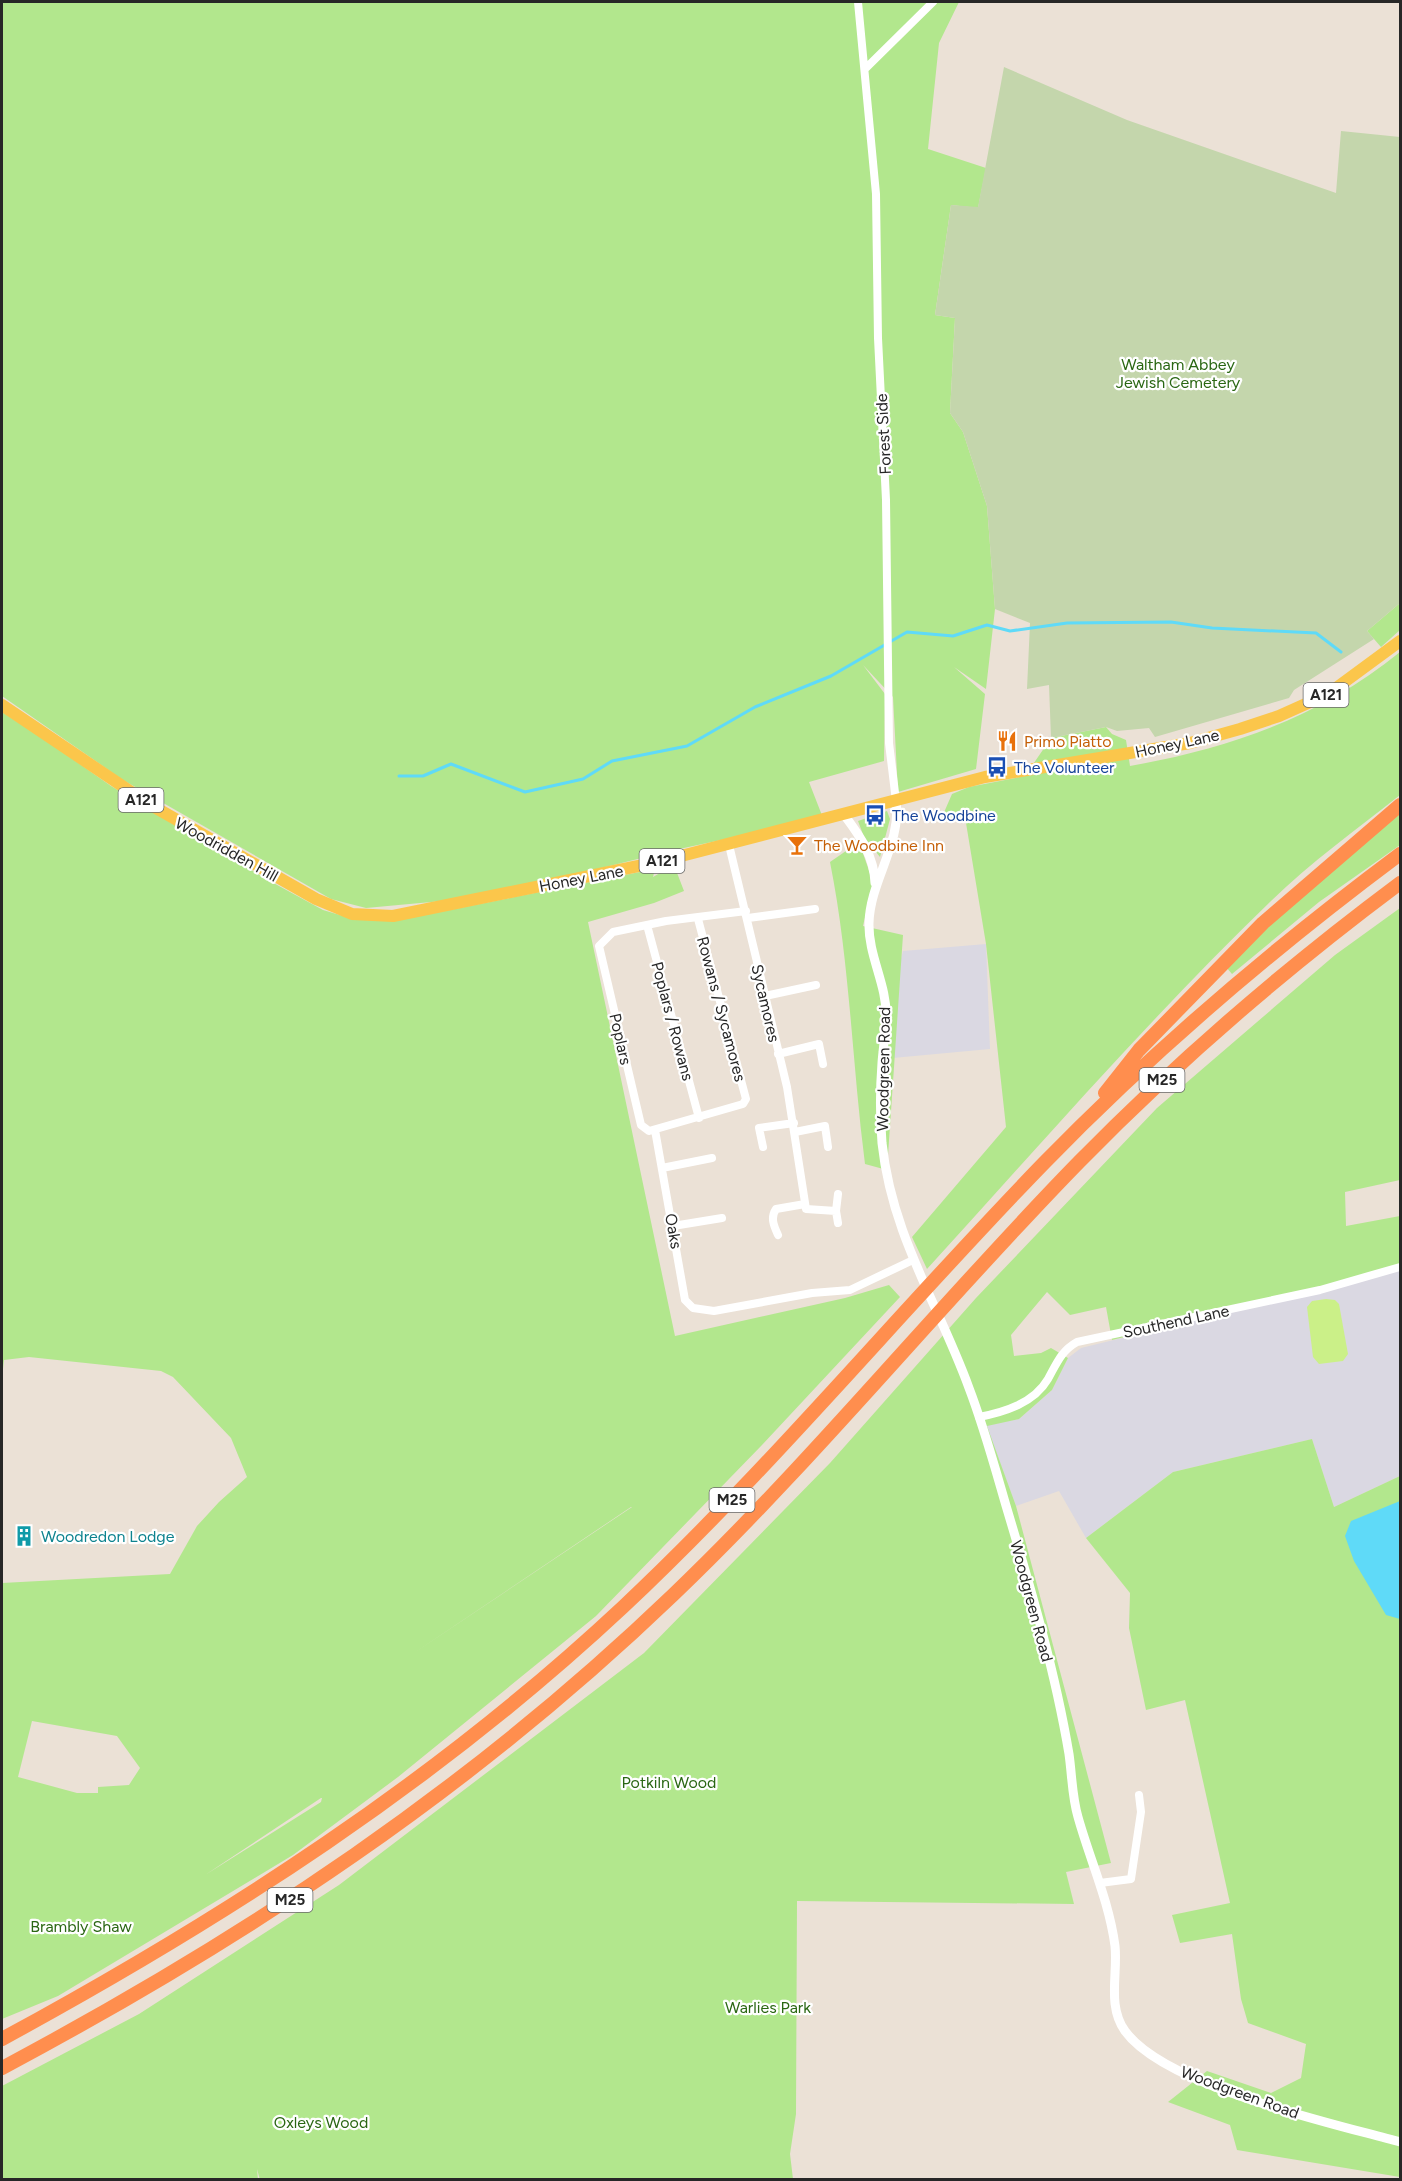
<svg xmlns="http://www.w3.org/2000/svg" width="1402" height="2181" viewBox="0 0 1402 2181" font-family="Figtree,sans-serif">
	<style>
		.industrial { fill: #dad8e2 }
		.green { fill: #b2e78d; fill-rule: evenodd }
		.cemetery { fill: #c4d6ac }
		.pitch { fill: #cbf088 }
		.water { fill: #5fdaf8 }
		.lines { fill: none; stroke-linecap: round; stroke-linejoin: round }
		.stream { stroke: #5fdaf8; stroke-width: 3 }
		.minor { stroke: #fff; stroke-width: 8 }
		.tertiary { stroke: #fff; stroke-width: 9 }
		.primary { stroke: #fbc64b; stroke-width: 12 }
		.motorway { stroke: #ff8e4e; stroke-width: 14 }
		.labels { text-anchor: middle; stroke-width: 4.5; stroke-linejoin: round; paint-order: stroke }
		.shield { fill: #fff; stroke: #686868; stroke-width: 1.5 }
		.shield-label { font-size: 15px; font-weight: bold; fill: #272727 }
		.park-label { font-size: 16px; fill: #2a6713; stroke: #fff }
		.street-label { font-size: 16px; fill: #272727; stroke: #fff }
		.food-label { font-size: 16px; fill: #c56008; stroke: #fff; text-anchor: start }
		.transit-label { font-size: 16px; fill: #164399; stroke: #fff; text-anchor: start }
		.culture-label { font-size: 16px; fill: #0d838f; stroke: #fff; text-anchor: start }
	</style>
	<rect width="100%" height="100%" fill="#ebe1d6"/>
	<path class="industrial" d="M986 944 990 1049 882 1059 887 1012 903 951Z
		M1400 1270V1476L1334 1507 1312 1439 1173 1472 1086 1538 1059 1491 1016 1506 986 1425 1019 1419 1052 1390 1068 1358 1081 1348Z"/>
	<path class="green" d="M2 2H959L939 43 928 149 986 168 978 208 951 205 935 315 955 318 950 413 963 432 987 506 995 609 986 689 954 667 985 694 976 769 898 792 893 697 863 665 885 694 884 761 809 782 823 818 670 851 565 877 442 901 366 908 331 899 123 780 2 696Z
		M1400 603V630L1381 647 1367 631Z
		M1400 652V795C1357 829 1311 862 1271 901 1150 1018 1040 1145 927 1269L912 1237 1006 1127 986 944 966 823 942 817 952 794 969 787 1025 776 1051 738 1106 727 1112 734 1126 740 1130 766C1231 748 1320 717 1400 652Z
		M2 712 47 741 111 786 268 880 323 910 350 918 414 917 655 869 653 877 674 865 684 891 654 903 588 922 675 1336 845 1298 889 1285 900 1297 762 1445 596 1616 398 1777 293 1855 58 1996 2 2019V1583L170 1574 197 1526 219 1502 247 1477 231 1438 173 1377 161 1371 29 1357 4 1360 2 1378ZM632 1507 405 1659 631 1507ZM32 1721 117 1736 140 1768 129 1785 98 1787V1793H77L18 1777ZM322 1798 321 1802 205 1875 321 1798Z
		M887 811 890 819 880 857 864 837 858 821Z
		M1400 813V845L1319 902 1232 974 1226 967 1268 926Z
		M859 842 873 882 863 926 903 935 887 1170 865 1164C852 1064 850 962 830 862Z
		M1400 908V1180L1345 1192 1346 1226 1400 1216V1270L1112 1340 1106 1307 1070 1315 1047 1292 1011 1335 1014 1356 1041 1353 1051 1348 1068 1358 1052 1390 1019 1419 987 1426 1016 1506 1111 1863 1066 1872 1074 1904 797 1901 796 2114 790 2154 793 2179 260 2180 257 2169 258 2180H2V2086L139 2014 339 1885 644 1653 830 1463 976 1298 1157 1108 1335 955Z
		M1312 1439 1334 1507 1400 1476V2177L1237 2150 1230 2125 1168 2102 1207 2071 1271 2093 1301 2078 1306 2044 1248 2023 1241 1999 1232 1934 1180 1943 1172 1915 1230 1903 1185 1700 1146 1710 1129 1628 1130 1593 1086 1538 1173 1472Z"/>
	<path class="cemetery" d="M1004 67 1127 120 1336 193 1341 131 1400 137V603L1367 631 1374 639 1294 690 1289 698 1155 737 1149 728 1117 731 1106 727 1051 738 1049 685 1027 689 1030 623 995 609 987 506 963 432 950 413 955 318 935 315 951 205 978 207Z"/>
	<path class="pitch" d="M1326 1299 1335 1300 1339 1304 1348 1354 1343 1361 1319 1364 1313 1357 1307 1307 1312 1301Z"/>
	<path class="water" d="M1400 1501V1619L1386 1615 1354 1561 1345 1536 1351 1521Z"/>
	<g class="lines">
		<path class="stream" d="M399 776H423L451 764 525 792 583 779 612 761 687 746 755 707 831 676 907 632 953 636 987 625 1010 631 1067 623 1171 622 1212 628 1316 633 1341 652"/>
		<path class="minor" d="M858 2 876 194 878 338 886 500 889 743 896 801
			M866 68 933 2
			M729 845 787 1087 806 1209 836 1211 838 1223
			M748 918 815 909
			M698 919 746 1099 743 1104 649 1131 641 1125 599 946 613 932 666 921 746 911
			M647 925 699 1118
			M765 996 816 985
			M778 1054 819 1044 823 1064
			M655 1130 685 1300 693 1308 714 1311 812 1293 850 1290 913 1260
			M795 1132 825 1126 828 1147
			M763 1147 759 1128 794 1123
			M662 1168 712 1158
			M836 1211 838 1194
			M673 1226 722 1218
			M778 1235C774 1226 770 1218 776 1209L805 1204
			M979 1417C1005 1412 1034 1403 1048 1379 1057 1363 1061 1351 1077 1342L1320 1290 1400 1267
			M1100 1883 1131 1879 1141 1812 1139 1795"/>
		<path class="tertiary" d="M896 801C902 843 870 881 869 923 868 955 887 985 886 1016 886 1032 883 1048 882 1063 880 1089 880 1117 882 1143 892 1236 938 1303 969 1388 984 1427 995 1468 1007 1509 1031 1589 1055 1671 1069 1754 1072 1775 1072 1797 1078 1817 1090 1860 1109 1901 1115 1946 1118 1974 1107 2006 1125 2031 1166 2087 1332 2123 1400 2142
			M845 816C860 836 874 856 875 883"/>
		<path class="primary" d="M2 705 149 804 316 899 352 914 393 916 658 862 985 777 1190 743 1240 729 1279 716 1328 694 1400 641"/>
		<path class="motorway" d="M1105 1093 1139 1050 1263 923 1400 805
			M2 2039C225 1918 437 1781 623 1607 772 1467 902 1309 1044 1163 1154 1050 1274 948 1400 854
			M2 2068C248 1937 471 1789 673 1595 816 1458 941 1303 1079 1162 1179 1060 1286 968 1400 883"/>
	</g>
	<defs>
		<g id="restaurant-bare" transform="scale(1.62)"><path d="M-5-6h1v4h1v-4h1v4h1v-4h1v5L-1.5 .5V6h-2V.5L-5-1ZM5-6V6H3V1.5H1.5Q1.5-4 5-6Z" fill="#e8710a" stroke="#fff" stroke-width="2.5" paint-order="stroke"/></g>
		<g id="bus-bare" transform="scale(1.62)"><path d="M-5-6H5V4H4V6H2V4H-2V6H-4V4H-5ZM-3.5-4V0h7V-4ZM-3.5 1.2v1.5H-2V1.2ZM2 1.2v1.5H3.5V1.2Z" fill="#1a4fb4" stroke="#fff" stroke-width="2.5" paint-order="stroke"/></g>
		<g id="bar-bare" transform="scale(1.62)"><path d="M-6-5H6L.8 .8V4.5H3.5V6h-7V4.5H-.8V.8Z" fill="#e8710a" stroke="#fff" stroke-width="2.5" paint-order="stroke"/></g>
		<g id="building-bare" transform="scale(1.62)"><path d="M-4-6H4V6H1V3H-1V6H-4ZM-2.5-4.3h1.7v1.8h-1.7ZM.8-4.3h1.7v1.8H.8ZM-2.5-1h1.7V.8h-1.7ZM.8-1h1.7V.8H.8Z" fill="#0f9aa8" stroke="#fff" stroke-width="2.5" paint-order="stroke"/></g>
	</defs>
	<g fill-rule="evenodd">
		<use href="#restaurant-bare" x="1007" y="741"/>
		<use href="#bus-bare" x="997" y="767"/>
		<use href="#bus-bare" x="875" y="815"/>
		<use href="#bar-bare" x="797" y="845"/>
		<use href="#building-bare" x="24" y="1536"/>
	</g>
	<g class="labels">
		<g class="shield">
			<rect x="1303.5" y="683" width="45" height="24" rx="4.5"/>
			<rect x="118.5" y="788" width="45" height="24" rx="4.5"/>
			<rect x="639.5" y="849" width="45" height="24" rx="4.5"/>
			<rect x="1139.5" y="1068" width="45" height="24" rx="4.5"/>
			<rect x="709.5" y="1488" width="45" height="24" rx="4.5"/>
			<rect x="267.5" y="1888" width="45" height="24" rx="4.5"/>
		</g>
		<g class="shield-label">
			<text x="1326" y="700">A121</text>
			<text x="141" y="805">A121</text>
			<text x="662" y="866">A121</text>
			<text x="1162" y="1085">M25</text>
			<text x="732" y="1505">M25</text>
			<text x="290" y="1905">M25</text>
		</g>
		<g class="park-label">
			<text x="1178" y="370">Waltham Abbey<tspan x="1178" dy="18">Jewish Cemetery</tspan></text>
			<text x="669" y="1788">Potkiln Wood</text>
			<text x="81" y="1932">Brambly Shaw</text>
			<text x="768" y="2013">Warlies Park</text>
			<text x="321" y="2128">Oxleys Wood</text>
		</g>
		<g class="street-label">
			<text transform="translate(883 434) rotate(-93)" y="6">Forest Side</text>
			<text transform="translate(1177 743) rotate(-12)" y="6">Honey Lane</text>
			<text transform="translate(227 849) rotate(29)" y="6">Woodridden Hill</text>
			<text transform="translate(581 878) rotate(-11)" y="6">Honey Lane</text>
			<text transform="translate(766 1003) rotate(77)" y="6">Sycamores</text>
			<text transform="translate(722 1009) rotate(75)" y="6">Rowans / Sycamores</text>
			<text transform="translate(673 1021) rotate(75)" y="6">Poplars / Rowans</text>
			<text transform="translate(621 1039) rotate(77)" y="6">Poplars</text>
			<text transform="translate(883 1069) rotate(-89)" y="6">Woodgreen Road</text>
			<text transform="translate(674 1231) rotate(80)" y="6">Oaks</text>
			<text transform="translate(1176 1321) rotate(-12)" y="6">Southend Lane</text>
			<text transform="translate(1032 1601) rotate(75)" y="6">Woodgreen Road</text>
			<text transform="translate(1240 2092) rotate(20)" y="6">Woodgreen Road</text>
		</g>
		<g class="food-label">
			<text x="1024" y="747">Primo Piatto</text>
			<text x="814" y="851">The Woodbine Inn</text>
		</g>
		<g class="transit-label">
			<text x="1014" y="773">The Volunteer</text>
			<text x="892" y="821">The Woodbine</text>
		</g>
		<g class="culture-label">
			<text x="41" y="1542">Woodredon Lodge</text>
		</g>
	</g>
	<rect width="1402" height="2181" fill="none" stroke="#272727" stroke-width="6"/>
</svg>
